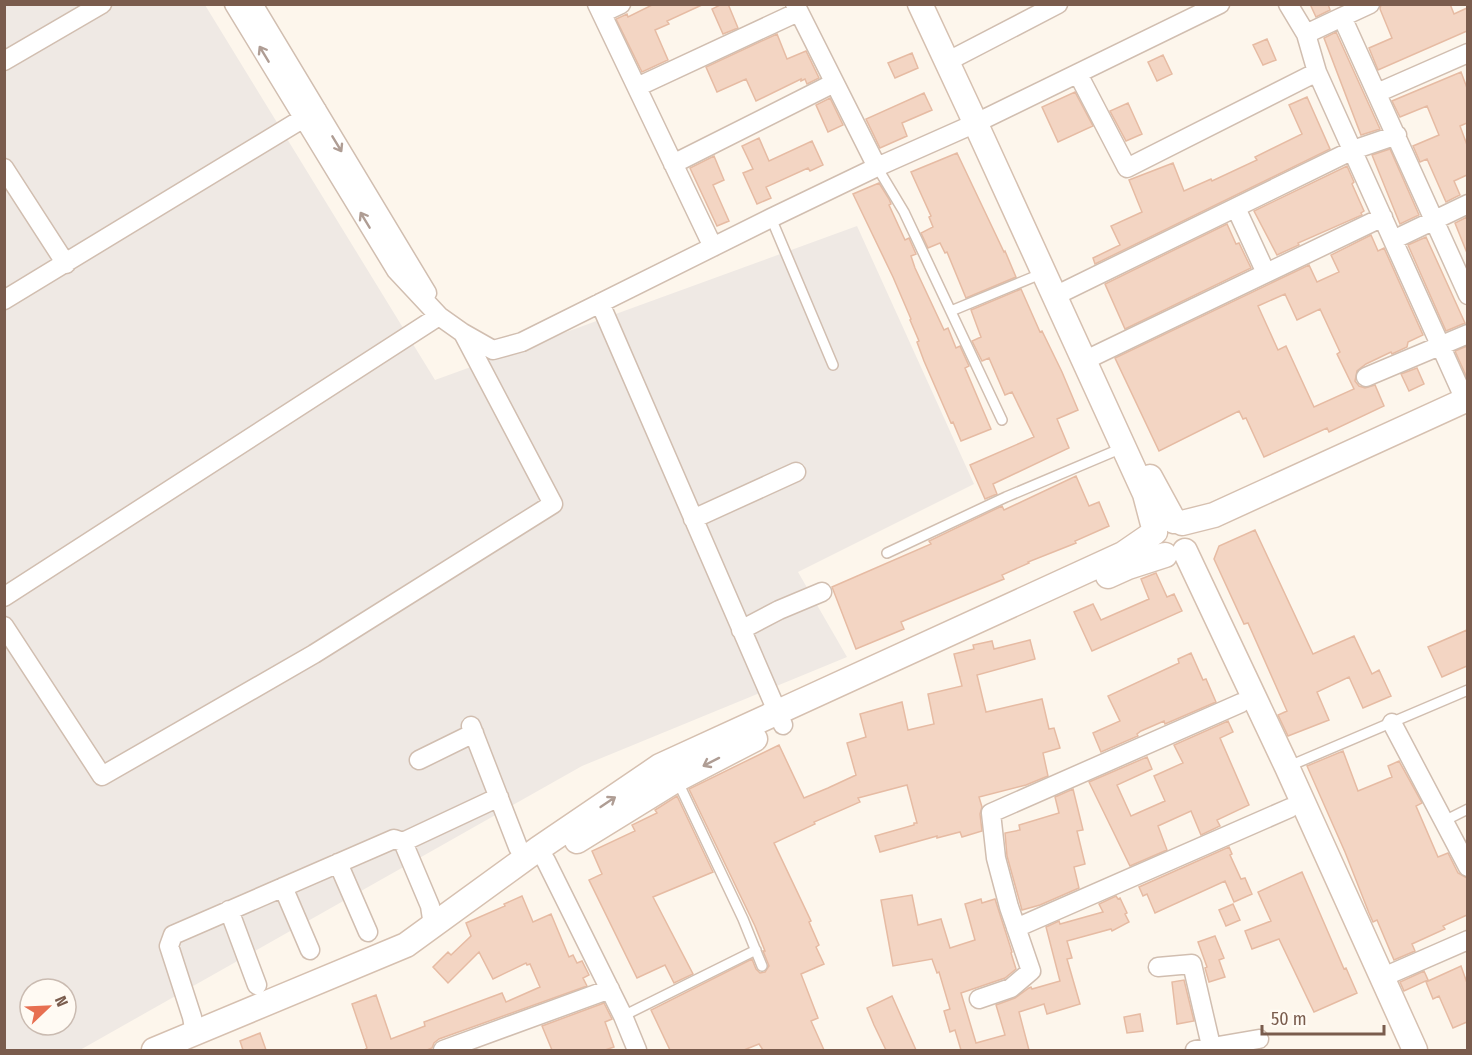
<svg xmlns="http://www.w3.org/2000/svg" width="1472" height="1055" viewBox="0 0 1472 1055" font-family="'Fira Sans Condensed',sans-serif">
	<style>
		.industrial { fill: #efe9e4; fill-rule: evenodd }
		.building { fill: #f3d5c3; stroke: #e6bba3; stroke-width: 1.5; fill-rule: evenodd }
		.lines { fill: none; stroke-linecap: round; stroke-linejoin: round }
		.lane-casing { stroke: #d1beb0; stroke-width: 12 }
		.street-casing { stroke: #d1beb0; stroke-width: 21 }
		.secondary-casing { stroke: #d6c0b0; stroke-width: 27 }
		.lane { stroke: #fff; stroke-width: 9 }
		.street { stroke: #fff; stroke-width: 18 }
		.secondary { stroke: #fff; stroke-width: 24 }
		.oneway { stroke: #af9d94 }
	</style>
	<rect width="100%" height="100%" fill="#fdf6ec"/>
	<path class="industrial" d="M5 5H205L435 380 857 226 974 484 798 572 847 657 582 766 80 1050H5ZM30 989H66V1025H30Z"/>
	<path class="building" d="M654 4H704L667 21 669 24 655 30 668 60 642 72 616 19 627 14 628 17Z
		M722 4H728L738 28 723 34 712 9Z
		M1310 4H1328L1330 10 1316 17Z
		M1381 4H1450L1454 14 1467 8V31L1378 70 1369 48 1392 38 1380 9Z
		M1336 32 1380 129 1361 135 1324 38Z
		M777 34 787 59 806 51 819 78 807 84 805 79 801 81V79L756 101 746 79 717 92 706 67Z
		M1267 39 1276 60 1263 65 1253 45Z
		M912 53 918 68 895 78 888 63Z
		M1163 55 1172 74 1157 81 1148 62Z
		M1461 72 1467 88V123L1460 126 1467 145V175L1454 181 1460 195 1446 202 1427 159 1420 162 1413 146 1439 135 1427 106 1400 117 1392 101Z
		M1075 92 1093 126 1058 142 1042 107Z
		M924 93 932 110 902 123 907 136 880 148 866 119Z
		M1307 97 1330 149 1095 264 1093 258 1120 245 1111 226 1142 212 1129 180 1173 163 1184 191 1211 179 1212 181 1257 160 1255 157 1302 134 1289 105Z
		M830 98 843 125 828 132 816 105Z
		M1128 103 1142 134 1126 141 1110 111Z
		M759 138 769 161 812 141 823 165 810 171 808 168 766 187 771 198 757 204 743 173 753 169 742 146Z
		M1390 149 1419 215 1400 224 1372 155Z
		M957 153 1004 252 1005 251 1016 277 966 298 947 252 945 253 940 243 928 248 921 233 933 227 929 217 931 216 911 172Z
		M714 156 724 180 713 185 729 221 717 226 690 168Z
		M1347 166 1354 182 1352 184 1364 211 1361 213 1362 215 1298 243 1299 245 1277 255 1254 211Z
		M879 183 889 199 891 204 889 205 905 240 909 238 916 254 911 256 915 268 944 330 948 328 956 348 960 346 969 366 965 368 991 429 961 441 953 422 951 423 924 361 917 342 919 341 910 320 911 319 893 277 853 194Z
		M1467 217V253L1455 223Z
		M1227 224 1236 244 1239 243 1251 268 1125 329 1105 284Z
		M1371 235 1378 251 1384 248 1423 335 1408 342 1407 347 1392 354 1391 352 1366 364 1357 371 1355 381 1359 386 1365 388 1375 385 1384 406 1329 432 1327 428 1264 457 1246 418 1243 419 1239 411 1159 451 1115 358 1309 265 1317 282 1339 272 1331 255ZM1285 294 1297 320 1320 309 1340 352 1337 354 1354 389 1314 407 1286 346 1278 350 1258 306Z
		M1426 237 1465 323 1446 331 1408 245Z
		M1021 289 1040 332 1042 331 1062 372 1078 410 1057 419 1069 448 993 484 997 494 985 499 970 465 1034 437 1012 392 1005 395 989 358 982 361 972 341 981 337 971 310Z
		M1467 346V378L1455 351Z
		M1417 368 1424 384 1409 391 1401 374Z
		M1076 476 1089 506 1099 502 1109 526 1075 541 1076 543 1028 562 1029 563 1002 575 1004 579 901 622 904 629 856 649 832 587 931 544 929 541 1002 506 1004 510Z
		M1255 530 1313 654 1354 636 1372 674 1379 670 1391 696 1363 708 1349 677 1317 692 1329 720 1288 736 1278 715 1287 711 1248 623 1244 624 1214 559 1219 546Z
		M1156 573 1167 597 1174 594 1182 611 1092 651 1074 612 1093 604 1101 620 1149 599 1141 579Z
		M1467 630V666L1442 677 1428 647Z
		M1030 640 1035 659 977 675 986 712 1042 699 1049 729 1054 728 1060 748 1043 753 1048 776 1026 785 979 797 982 807 980 814 982 831 962 837 960 832 937 838V836L880 852 875 836 914 825V823H917L907 785 858 798 860 802 814 822 815 824 774 843 811 921 809 922 819 945 816 947 824 964 801 974 818 1018 811 1021 824 1050H763L759 1044 744 1050H670L651 1010 752 959 756 969 760 973 765 972 769 966 763 951H765L755 926 689 789 779 745 804 798 828 788 856 775 847 743 866 737 860 714 902 702 908 730 934 724 928 694 962 686 954 654 974 649 973 645 992 641 994 649Z
		M1191 653 1203 680 1206 679 1216 702 1165 724 1164 721 1141 731 1137 734 1138 736 1101 752 1093 733 1120 721 1108 696 1179 663 1178 659Z
		M1228 721 1233 732 1220 738 1249 805 1217 820 1220 826 1201 835 1191 811 1158 826 1167 850 1130 866 1089 782 1147 757 1152 769 1117 785 1131 816 1165 801 1154 776 1183 763 1174 745Z
		M1343 751 1358 791 1392 777 1388 766 1399 761 1422 803 1416 806 1438 857 1448 853 1458 873 1467 878V915L1443 926 1445 929 1412 944 1415 951 1394 960 1377 920 1373 922 1369 913 1345 852 1307 766Z
		M1073 789 1083 830 1077 831 1085 864 1074 867 1079 888 1040 905 1022 910 1007 856 1005 833 1020 830 1019 825 1059 813 1055 797Z
		M677 796 713 872 653 897 693 974 674 983 665 965 637 978 589 880 602 874 592 851 635 831 632 825 657 813 655 810Z
		M1229 847 1232 854 1230 855 1241 879 1245 878 1252 894 1234 902 1225 881 1155 913 1147 894 1143 896 1139 887Z
		M1302 872 1344 969 1346 968 1357 993 1314 1012 1279 939 1252 949 1245 931 1271 921 1258 892Z
		M912 895 918 925 941 919 950 948 975 940 965 904 981 899 982 903 995 899 1012 952 1011 953 1016 969 1005 978 961 993 976 1043 1005 1035 996 1005 1015 998 1029 988 1031 987 1032 989 1060 981 1046 927 1059 921 1060 924 1103 912 1099 904 1116 896 1118 899 1120 898 1127 913 1125 914 1129 922 1112 931 1111 929 1067 941 1072 958 1067 959 1080 1004 1047 1014 1044 1004 1019 1012 1029 1050H961L955 1030 950 1032 944 1011 950 1009 939 972 937 973 932 959 893 966 881 900Z
		M522 896 533 922 551 914 569 957 573 955 577 963 582 961 589 975 583 978 587 986 439 1039 434 1043 432 1048 427 1050H364L367 1048 352 1004 376 995 391 1039 425 1026 424 1022 502 993 506 1002 540 987 530 964 527 965 526 963 493 979 479 952 448 983 433 967 448 952 451 955 471 936 466 923 505 906 504 904Z
		M1233 904 1240 920 1226 926 1219 910Z
		M1215 936 1224 958 1219 960 1225 977 1209 982 1205 968 1207 967 1198 942Z
		M1461 966 1467 983V1022L1453 1028 1439 996 1433 999 1426 982Z
		M1424 971 1428 980 1404 991 1400 982Z
		M1184 980 1194 1021 1177 1024 1172 982Z
		M892 996 916 1050H886L874 1025 867 1008Z
		M604 1003 612 1019 605 1022 614 1047 605 1050H552L542 1026Z
		M1140 1014 1143 1031 1127 1033 1124 1017Z
		M260 1033 266 1050H243L240 1041Z"/>
	<g class="lines">
		<g class="lane-casing">
			<path id="lane" d="M877 167 904 212 1002 420
				M771 218 833 365
				M951 311 1043 273
				M887 553 1006 497 1122 448
				M1287 767 1468 690
				M677 780 743 919 762 966
				M1444 821 1468 809
				M623 1016 756 950"/>
		</g>
		<g class="street-casing">
			<path id="street" d="M234 4 396 270 439 316 463 333 493 350 522 342 771 218 877 167 976 123 1220 4
				M253 4 427 293
				M597 4 713 247
				M795 4 877 167
				M1288 4 1306 34 1342 17 1468 295
				M602 13 621 4
				M1342 17 1370 4
				M956 57 1058 4
				M4 61 102 4
				M1317 72 1465 400
				M1078 74 1127 168 1317 72 1306 34
				M637 87 798 12
				M1377 93 1468 53
				M673 164 834 83
				M4 168 66 264
				M1236 208 1266 273
				M1393 240 1468 204
				M1065 291 1353 150 1397 135
				M4 300 317 110
				M600 303 783 725
				M1094 356 1383 217
				M1366 377 1468 334
				M693 519 796 472
				M4 597 439 316
				M4 626 102 776 314 654 553 504 463 333
				M741 630 779 610 822 592
				M1392 723 1468 867
				M471 726 518 847 525 859
				M419 760 474 733
				M403 842 499 797
				M538 849 546 861 623 1016 637 1050
				M338 863 368 932
				M283 887 310 950
				M229 910 257 985
				M1016 928 1290 808
				M1158 967 1192 964 1212 1050
				M1381 978 1468 940
				M979 999 1011 988 1031 971 1009 907 996 858 991 813 1241 703
				M195 1033 192 1017 169 946 173 935 394 839 403 842 430 906 433 925
				M443 1050 610 989
				M1195 1050 1259 1039"/>
		</g>
		<g class="secondary-casing">
			<path id="secondary" d="M1150 477 1174 521
				M1182 523 1214 515 1468 399
				M1185 551 1287 767 1415 1050
				M1108 576 1128 567 1165 555
				M577 841 676 780 755 739
				M154 1050 406 945 538 849 660 766 1123 554 1155 532 1145 494 969 109 920 4"/>
		</g>
		<use href="#lane" class="lane"/>
		<use href="#street" class="street"/>
		<use href="#secondary" class="secondary"/>
	</g>
	<defs><path id="oneway-shaft" d="M-6 0H5M1.5-3L5.5 0L1.5 3" fill="none" stroke-width="1.6" stroke-linecap="round" stroke-linejoin="round" transform="scale(1.5)"/></defs>
	<g class="oneway">
		<use href="#oneway-shaft" transform="translate(264 54) rotate(-121)"/>
		<use href="#oneway-shaft" transform="translate(337 144) rotate(59)"/>
		<use href="#oneway-shaft" transform="translate(365 220) rotate(-121)"/>
		<use href="#oneway-shaft" transform="translate(711 762) rotate(153)"/>
		<use href="#oneway-shaft" transform="translate(608 802) rotate(-34)"/>
	</g>
	<rect width="1472" height="1055" fill="none" stroke="#7a5c4d" stroke-width="12"/>
	<g transform="translate(48 1007) rotate(67)"><circle r="28" fill="#fffaf3" stroke="#cabbb1" stroke-width="1.5"/>
	<path d="M0-4.5L10 22L0 15L-10 22Z" fill="#e76f51"/>
	<text y="-9" font-size="16" font-weight="bold" text-anchor="middle" fill="#7a5c4d">N</text>
	</g>
	<path d="M1262 1025v9h122v-9" fill="none" stroke="#7a5c4d" stroke-width="3"/>
	<text x="1271" y="1025" font-size="18" fill="#7a5c4d" stroke="#fffaf3" stroke-width="4.5" paint-order="stroke">50 m</text>
</svg>
